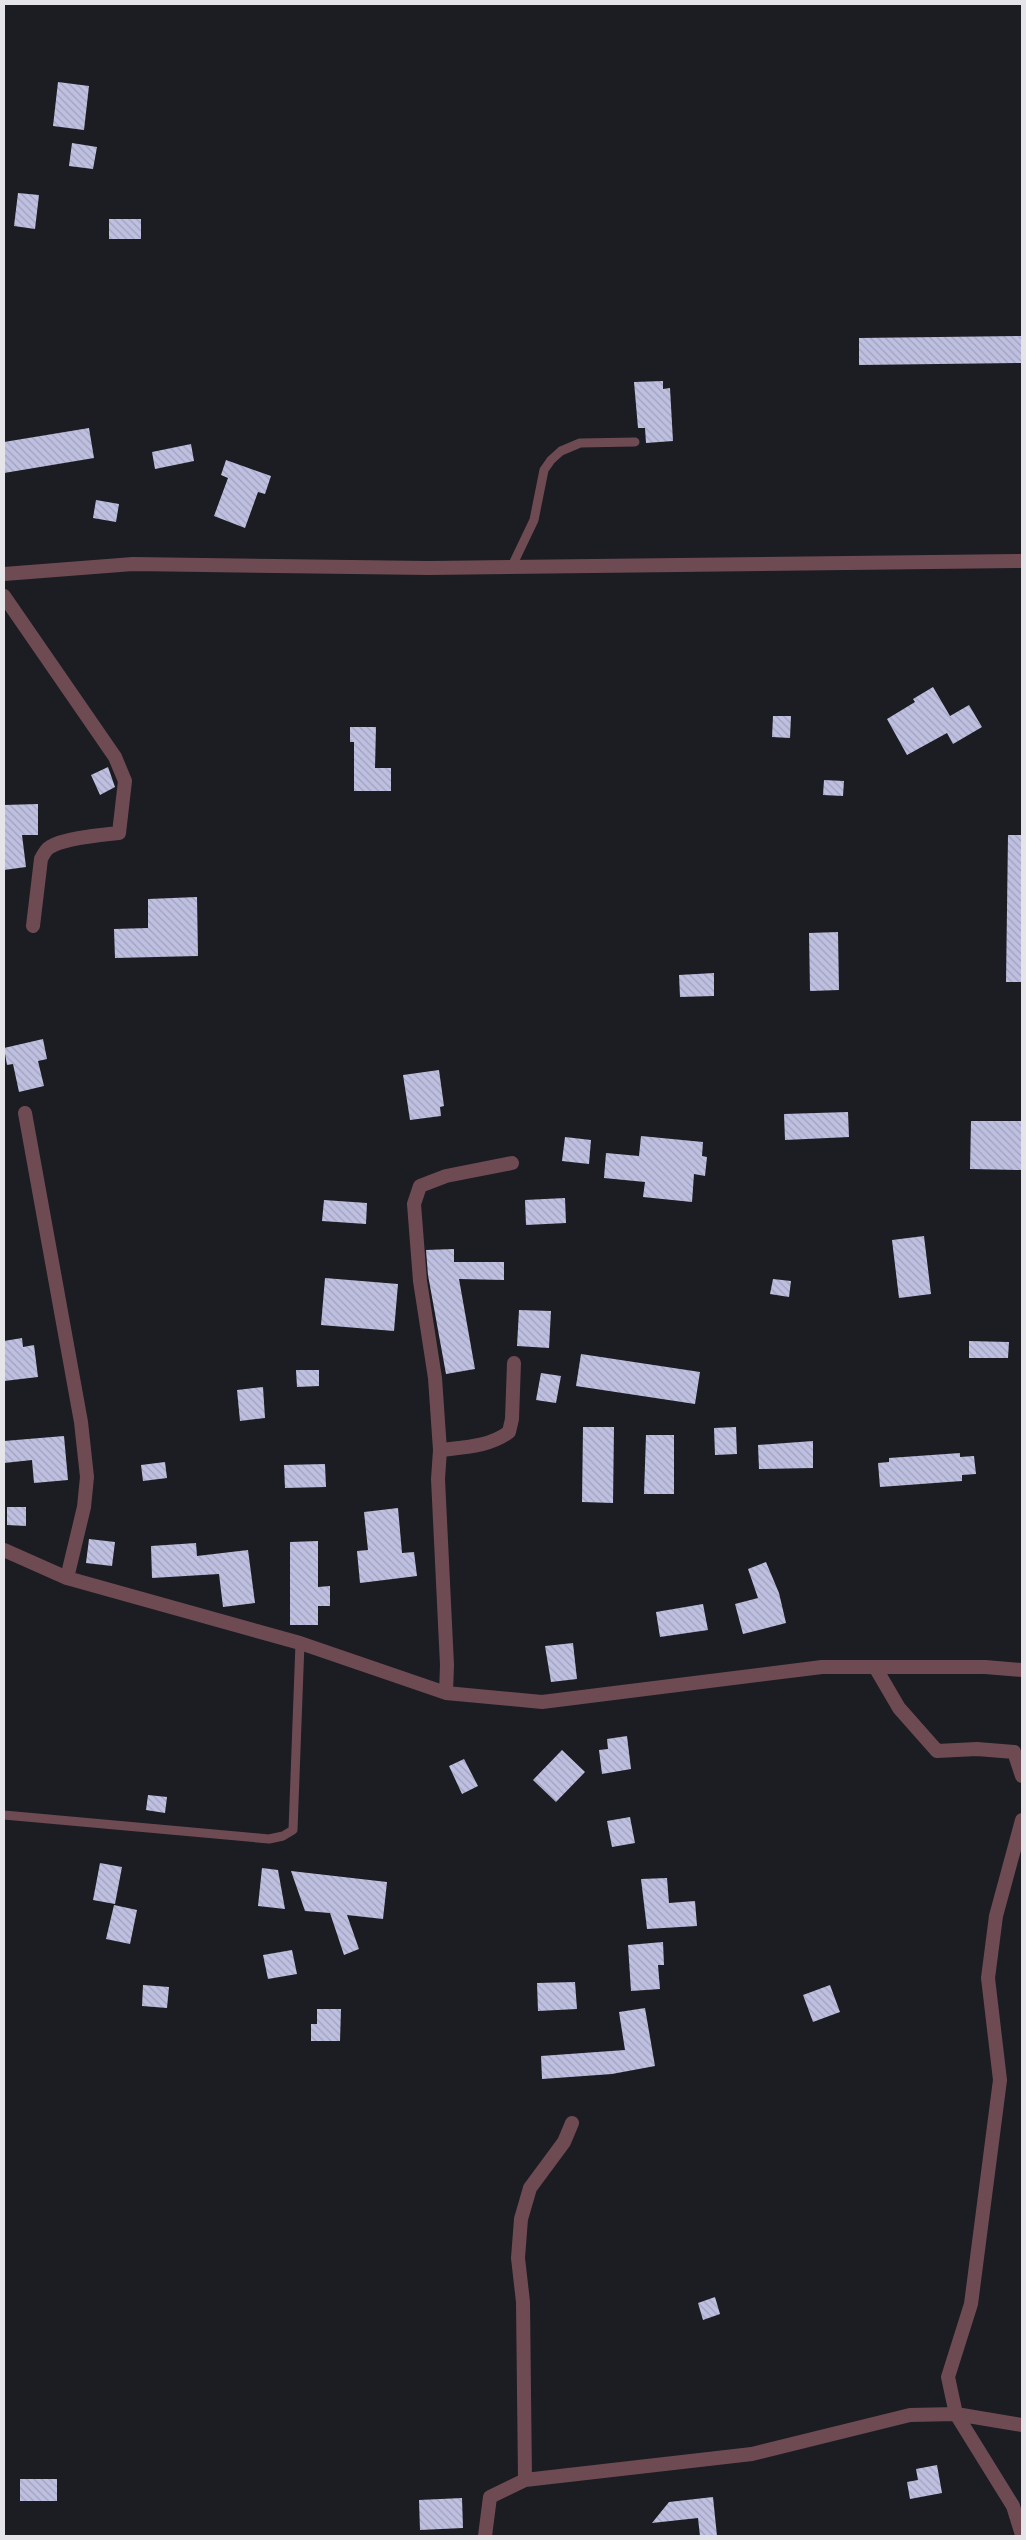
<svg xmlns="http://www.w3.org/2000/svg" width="1026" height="2540" viewBox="0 0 1026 2540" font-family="Signika,sans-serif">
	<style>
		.building { fill: url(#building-back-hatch) }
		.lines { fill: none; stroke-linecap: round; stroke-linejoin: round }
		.service { stroke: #6e4b52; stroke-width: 9 }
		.minor { stroke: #6e4b52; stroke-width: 14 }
	</style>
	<defs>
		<pattern id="building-back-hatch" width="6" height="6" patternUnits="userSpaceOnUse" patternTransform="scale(1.25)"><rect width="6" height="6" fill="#bfc0e1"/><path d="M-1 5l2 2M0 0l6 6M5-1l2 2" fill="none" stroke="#a0a1ba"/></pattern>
	</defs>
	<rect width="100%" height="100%" fill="#1c1c23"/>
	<path class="building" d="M58 82 89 86 84 130 53 126Z
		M72 143 97 147 93 169 69 166Z
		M18 193 39 195 35 229 14 226Z
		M109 219H141V239H109Z
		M1022 336V363L859 365V338Z
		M663 381V389L670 388 673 441 646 443 645 428H638L634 382Z
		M89 428 94 458 4 473V442Z
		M191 444 194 461 155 469 152 452Z
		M226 460 271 476 265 494 258 492 245 528 214 516 228 478 221 475Z
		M96 500 119 504 116 522 93 518Z
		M933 687 950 716 969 705 982 727 953 744 947 733 907 755 887 719 915 702 913 699Z
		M773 716H791L790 738 772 737Z
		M350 727H376L375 768H391V791H354V742H350Z
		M108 767 115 787 100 795 91 775Z
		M824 780 844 781 843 796 823 795Z
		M38 804V835H22L26 867 4 870V805Z
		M1008 835H1022L1021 982H1006Z
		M197 897 198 956 115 958 114 929 148 928V899Z
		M838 932 839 990 810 991 809 933Z
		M714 973V996L680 997 679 975Z
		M43 1039 47 1059 38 1061 44 1086 19 1092 13 1064 7 1065 4 1048Z
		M439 1070 444 1106 440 1107 441 1116 410 1120 403 1075Z
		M848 1112 849 1137 785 1140 784 1114Z
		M971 1121H1022V1170L970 1169Z
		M641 1136 703 1142 702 1156 707 1157 705 1176 694 1174 692 1202 643 1197 645 1182 604 1178 606 1153 639 1156Z
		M565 1137 591 1140 589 1164 562 1161Z
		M565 1198 566 1223 526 1225 525 1200Z
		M324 1200 367 1203 366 1224 322 1221Z
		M924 1236 931 1294 899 1298 892 1240Z
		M454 1249V1262H504V1280L459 1279 475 1369 446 1374 428 1275 426 1250Z
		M325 1278 398 1284 394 1331 321 1325Z
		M773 1279 791 1281 789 1297 770 1294Z
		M519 1310 551 1311 549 1348 517 1346Z
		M22 1338 23 1347 34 1345 38 1377 4 1381V1341Z
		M969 1341 1009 1342 1008 1358H969Z
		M581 1354 700 1372 695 1404 576 1386Z
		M296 1370H319V1386L297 1387Z
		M541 1373 561 1376 556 1403 536 1400Z
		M263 1387 265 1418 240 1421 237 1390Z
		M583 1427H614L613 1503 582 1502Z
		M736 1427 737 1454 715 1455 714 1428Z
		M646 1435H674V1494H644Z
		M64 1436 68 1480 34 1483 32 1460 4 1463V1441Z
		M813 1441V1468L759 1469 758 1445Z
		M960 1453V1457L974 1456 976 1474 962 1475V1481L880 1487 878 1463 889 1462V1458Z
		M165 1462 167 1478 143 1481 141 1465Z
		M325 1464 326 1487 285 1488 284 1465Z
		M7 1507H26V1526L7 1525Z
		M398 1508 402 1553 414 1552 417 1576 360 1583 357 1551 368 1550 364 1512Z
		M89 1539 115 1542 112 1566 86 1563Z
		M318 1541V1587L330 1586V1606H318V1625H290V1542Z
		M196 1543 197 1556 248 1550 255 1603 223 1607 219 1574 152 1578 151 1546Z
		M766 1562 779 1593 786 1623 743 1634 735 1604 758 1598 748 1569Z
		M703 1604 708 1630 660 1637 656 1612Z
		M573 1643 577 1679 551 1682 545 1646Z
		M627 1736 631 1769 602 1774 599 1750 608 1749 607 1739Z
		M562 1750 585 1772 556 1802 533 1780Z
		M464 1759 478 1786 462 1794 449 1766Z
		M148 1795 167 1797 165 1813 146 1810Z
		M630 1817 635 1843 612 1847 607 1821Z
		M100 1863 122 1867 115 1904 93 1900Z
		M262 1868 278 1870 285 1909 258 1906Z
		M291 1871 387 1882 383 1919 347 1915 359 1949 344 1955 330 1913 305 1911Z
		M667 1878 669 1903 695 1901 697 1926 647 1929 641 1879Z
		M114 1905 137 1910 130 1944 106 1939Z
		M663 1942 664 1965H658L660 1989 631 1991 628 1945Z
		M292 1950 297 1974 268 1979 263 1955Z
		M575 1982 577 2009 538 2011 537 1983Z
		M143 1985 169 1987 167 2008 142 2006Z
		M830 1985 840 2012 813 2022 803 1995Z
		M645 2008 655 2066 612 2074 542 2079 541 2056 625 2050 619 2012Z
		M317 2009H341L340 2041H311V2024H317Z
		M715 2297 720 2314 703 2320 698 2303Z
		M937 2465 942 2493 910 2499 907 2482 918 2480 916 2469Z
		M20 2479H57V2501H20Z
		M713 2497 717 2536H700L698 2518 652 2523 669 2502Z
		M462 2498 463 2528 420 2530 419 2500Z"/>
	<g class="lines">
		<path class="service" d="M512 566 534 520 544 470 551 460 561 451 580 443 635 442
			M4 1815 269 1839 283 1836 293 1830 300 1643"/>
		<path class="minor" d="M4 574 133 564 429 568 1022 561
			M4 596 115 757 125 781 119 833C102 835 64 838 50 847 46 849 43 855 41 859L33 926
			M25 1113 81 1422 87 1477 84 1507 67 1578
			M440 1450C464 1447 489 1447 509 1432L512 1419 514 1363
			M4 1550 67 1578 300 1643 446 1693 542 1702 822 1667H985L1022 1670
			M875 1667 899 1708 937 1751 977 1749 1014 1752 1022 1776
			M446 1693 447 1665 438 1479 440 1450 435 1378 420 1281 414 1204 420 1186 446 1176 512 1163
			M1022 1820 996 1916 988 1978 1000 2080 971 2304 948 2377 956 2414 1013 2506 1022 2535
			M525 2480 523 2302 518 2258 521 2219 530 2188 564 2142 572 2123
			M485 2536 490 2497 525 2480 752 2454 910 2415 956 2414 1022 2425"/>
	</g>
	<rect width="1026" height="2540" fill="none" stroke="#e5e5e9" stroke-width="10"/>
</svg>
